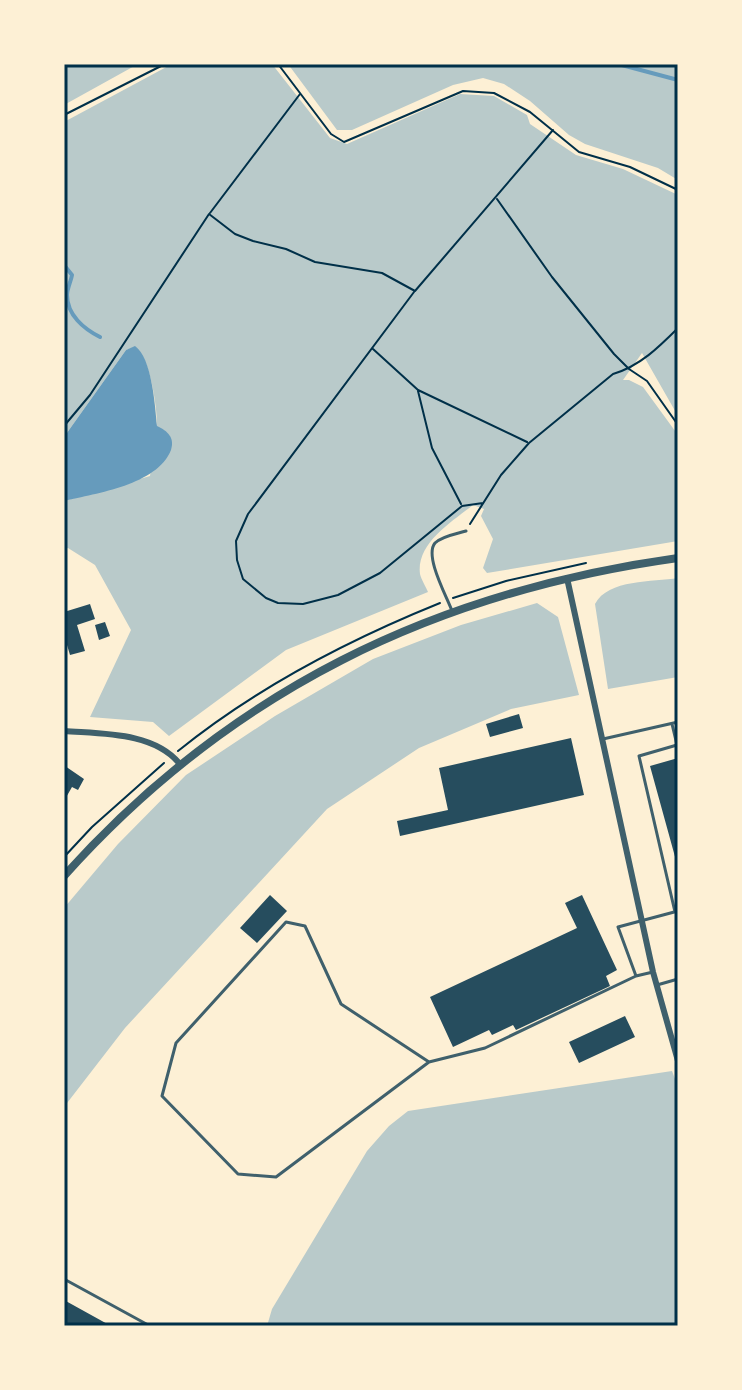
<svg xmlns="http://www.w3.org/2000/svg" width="742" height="1390" viewBox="0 0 742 1390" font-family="'Fira Sans Condensed',sans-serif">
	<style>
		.green { fill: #b9caca }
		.water { fill: #669bbc }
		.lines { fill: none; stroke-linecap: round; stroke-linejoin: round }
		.stream { stroke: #669bbc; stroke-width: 4 }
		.building { fill: #264d5e }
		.path { stroke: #003049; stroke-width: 2 }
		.service { stroke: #3f606c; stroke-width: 3 }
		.minor { stroke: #3f606c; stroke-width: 6 }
		.tertiary { stroke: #3f606c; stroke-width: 8 }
		.neatline { fill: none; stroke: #003049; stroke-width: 3 }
	</style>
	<rect width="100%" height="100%" fill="#fdf0d5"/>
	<path class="green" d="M64 64H138L64 105Z
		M172 64H272L330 138 347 144 460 94 494 96 527 115 530 124 576 155 623 169 678 195V416L642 353 623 380H629L643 387 678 435V541L487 573 483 568 493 539 481 516 484 509 473 505C453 521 416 543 420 574 421 579 426 587 428 592L286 650 169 736 153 722 90 717 131 630 95 565 68 548 64 549V501L150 476C152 460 157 442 157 425 157 406 150 357 135 347L126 350 64 437V122Z
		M288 64H678V180L658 168 585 144 569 135 530 101 504 84 483 78 453 85 352 130H337Z
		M678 578V677L608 689 595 604C608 579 653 582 678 578Z
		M537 603 558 617 579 695 511 709 419 748 327 809 125 1028 64 1107V908L118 844 186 775 275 716 373 659 461 625Z
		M672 1071 678 1087V1326H267L272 1309 367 1151 389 1126 408 1111Z"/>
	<path class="water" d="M135 346C152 358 155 405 157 426 168 431 175 438 171 450 157 485 97 493 64 501V437L126 350Z"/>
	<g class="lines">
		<path class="stream" d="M618 64 678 80
			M64 265 72 275C71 281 67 289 67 295 67 315 84 329 100 337"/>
	</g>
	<path class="building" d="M90 604 95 619 77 625 85 651 70 655 64 635V612Z
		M105 622 110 636 99 640 95 625Z
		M519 714 523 728 490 737 486 724Z
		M571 738 584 795 400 836 397 821 448 810 439 768Z
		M678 758V864H677L650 766Z
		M65 766 84 779 78 790 72 787 64 801Z
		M270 895 287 911 257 943 240 928Z
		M582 895 617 970 606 976 610 986 516 1030 513 1025 492 1035 489 1030 453 1047 430 997 577 928 565 903Z
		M625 1016 635 1037 579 1063 569 1042Z
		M64 1300 111 1326H64Z"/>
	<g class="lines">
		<path class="path" d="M278 64 331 134 344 142 463 91 494 93 530 112 579 152 630 167 678 190
			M64 115 165 64
			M497 199 552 277 614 354 629 369 647 381 678 425
			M210 213 300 94
			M414 292 248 514 236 541 237 560 243 579 266 598 278 603 303 604 338 595 380 573 462 506 483 503
			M373 349 418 390 527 442
			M418 391 432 448 461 504
			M64 426 90 395 209 214 235 234 253 241 286 249 315 262 382 273 415 291 553 130
			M470 524 501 475 529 443 613 374C640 366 659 347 678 328
			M453 598 506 581 586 563
			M178 751C257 687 346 641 440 603
			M64 857 92 827 164 763"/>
		<path class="service" d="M452 611C447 597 424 556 435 543 442 536 456 534 466 531
			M672 724 677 745 639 756 675 912
			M603 739 678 722
			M636 976 618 927 678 911
			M657 985 678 979
			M429 1062 341 1004 305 926 286 922 176 1043 162 1096 238 1174 276 1177 429 1062 485 1048 636 976 653 972
			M64 1279 150 1326"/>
		<path class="minor" d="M567 578 653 972 678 1061
			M64 731C102 734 153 732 179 763"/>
		<path class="tertiary" d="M64 876C230 691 433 592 678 558"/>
	</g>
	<rect width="742" height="1390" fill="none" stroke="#fdf0d5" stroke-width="132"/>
	<rect x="66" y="66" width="610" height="1258" class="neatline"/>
</svg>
